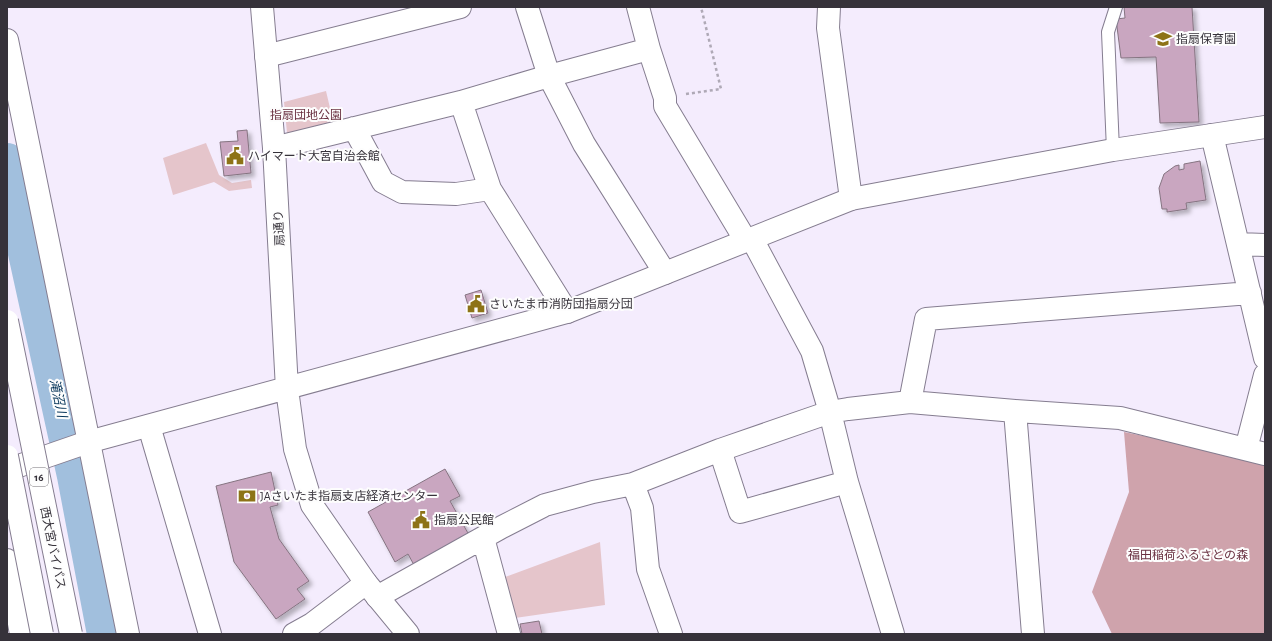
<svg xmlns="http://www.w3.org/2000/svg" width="1272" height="641" viewBox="0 0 1272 641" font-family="'Alegreya Sans','Noto Sans JP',sans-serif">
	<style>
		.green { fill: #e5c5cb }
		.forest { fill: #cfa3ac }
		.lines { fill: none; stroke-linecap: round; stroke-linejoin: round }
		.river { stroke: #a1bfdd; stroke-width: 38 }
		.building { fill: #c9a6c0; stroke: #857481; filter: url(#shadow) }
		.lane-casing { stroke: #857d90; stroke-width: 14 }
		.street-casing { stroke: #857d90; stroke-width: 24 }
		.secondary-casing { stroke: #857d90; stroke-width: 24 }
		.path { stroke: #afa9b6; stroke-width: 2.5; stroke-dasharray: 3 3; stroke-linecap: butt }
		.lane { stroke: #fff; stroke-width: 12 }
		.street { stroke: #fff; stroke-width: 22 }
		.secondary { stroke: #fff; stroke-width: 22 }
		.highway-bridge-casing { stroke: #857d90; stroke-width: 24; stroke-linecap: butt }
		.highway-bridge { stroke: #fff; stroke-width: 22 }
		.labels { text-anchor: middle; stroke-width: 4; stroke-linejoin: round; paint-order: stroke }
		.shield { fill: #fdfdfd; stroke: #726f74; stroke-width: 1 }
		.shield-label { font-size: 11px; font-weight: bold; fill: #36323a }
		.poi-label { font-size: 12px; fill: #36323a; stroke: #fdfdfd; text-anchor: start }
		.park-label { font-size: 12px; fill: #693040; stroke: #fdfdfd }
		.street-label { font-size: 12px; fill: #36323a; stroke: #fdfdfd }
		.water-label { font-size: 13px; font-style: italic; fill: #003055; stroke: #fdfdfd }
	</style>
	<defs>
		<filter id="shadow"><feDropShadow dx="3.5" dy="3.5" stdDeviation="2" flood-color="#0004"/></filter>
	</defs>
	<rect width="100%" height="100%" fill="#f4ecfd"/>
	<path class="green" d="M326 91 334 125 292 138 287 133 284 102Z
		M206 143 219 175 232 183 251 180 252 188 229 191 214 182 173 195 163 158Z
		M600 542 605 605 515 618 505 577Z"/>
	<path class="forest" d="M1124 432 1231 454 1265 463V634H1112L1092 592 1129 492Z"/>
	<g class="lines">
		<path class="river" d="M7 162 76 476 106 634"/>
	</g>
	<path class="building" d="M1124 7H1192L1199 122 1160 123 1156 57 1121 58 1116 19 1125 18Z
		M247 130 251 173 224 176 220 142 238 141 237 131Z
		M1200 161 1206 200 1186 203 1187 209 1167 212V209H1162L1159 188 1164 174 1175 166 1179 165V170L1184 169V164Z
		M481 290 488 313 472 318 465 295Z
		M445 469 460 496 450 501 469 535 414 565 408 554 395 562 368 512Z
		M271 472 278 505 270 507 279 539 309 581 297 589 305 599 276 619 234 562 216 486Z
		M539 621 542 634H522L520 624Z"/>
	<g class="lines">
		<g class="lane-casing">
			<path id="lane" d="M1113 150 1108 32 1116 7"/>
		</g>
		<g class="street-casing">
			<path id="street" d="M527 7 549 76 584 144 665 273
				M829 7 828 28 851 199
				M7 40 128 634
				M649 49 665 98V106L746 241
				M266 56 460 7
				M461 102 490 189 567 312
				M354 128 383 182 402 192 456 194 490 189
				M1212 135 1265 358
				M274 148 461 102 549 76 649 49 638 7
				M752 239 812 351 830 412 847 482 893 634
				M1238 244 1265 245
				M910 402 926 319 1250 293
				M1015 411 1033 634
				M149 426 210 634
				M1246 449 1265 375
				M720 450 740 512 847 482
				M633 484 642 508 648 569 671 634
				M483 538 509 634
				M7 560 21 634
				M377 597 502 527 545 505 593 492 633 484 720 450 830 412 848 409 910 402 1015 411 1120 418 1265 454
				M294 634 312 624 366 583"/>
		</g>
		<g class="secondary-casing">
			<path id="secondary" d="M262 7 274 148 287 389 295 449 312 505 366 583 408 634
				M7 470 88 442 567 312 851 199 1113 150 1265 127"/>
		</g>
		<path class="path" d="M686 94 721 89 701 7"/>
		<use href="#lane" class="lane"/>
		<use href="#street" class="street"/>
		<use href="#secondary" class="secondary"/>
		<g class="highway-bridge-casing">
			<path id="highway-bridge" d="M7 321 71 634
				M7 456 42 634"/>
		</g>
		<use href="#highway-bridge" class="highway-bridge"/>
	</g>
	<defs>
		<g id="school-bare" transform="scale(1.38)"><path d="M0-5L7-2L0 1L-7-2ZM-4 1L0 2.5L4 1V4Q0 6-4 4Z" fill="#8d7317" stroke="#fdfdfd" stroke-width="2.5" paint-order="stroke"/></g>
		<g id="civic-bare" transform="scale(1.38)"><path d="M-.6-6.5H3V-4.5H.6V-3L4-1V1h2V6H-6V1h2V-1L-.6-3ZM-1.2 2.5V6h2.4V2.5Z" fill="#8d7317" stroke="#fdfdfd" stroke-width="2.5" paint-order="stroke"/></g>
		<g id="bank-bare" transform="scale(1.38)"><path d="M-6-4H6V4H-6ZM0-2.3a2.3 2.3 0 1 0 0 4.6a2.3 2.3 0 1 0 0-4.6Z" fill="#8d7317" stroke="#fdfdfd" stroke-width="2.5" paint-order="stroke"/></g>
	</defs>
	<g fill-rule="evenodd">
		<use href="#school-bare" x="1163" y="39"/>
		<use href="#civic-bare" x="235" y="156"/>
		<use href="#civic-bare" x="476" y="304"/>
		<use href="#bank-bare" x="247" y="496"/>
		<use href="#civic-bare" x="421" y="520"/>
	</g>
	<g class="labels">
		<rect class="shield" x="30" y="468" width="18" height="18" rx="3"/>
		<g class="shield-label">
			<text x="39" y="481">16</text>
		</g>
		<g class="poi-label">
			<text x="1176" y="43">指扇保育園</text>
			<text x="248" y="160">ハイマート大宮自治会館</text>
			<text x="489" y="308">さいたま市消防団指扇分団</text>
			<text x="260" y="500">JAさいたま指扇支店経済センター</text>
			<text x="434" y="524">指扇公民館</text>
		</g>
		<g class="park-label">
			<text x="306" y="119">指扇団地公園</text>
			<text x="1188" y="559">福田稲荷ふるさとの森</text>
		</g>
		<g class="street-label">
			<text transform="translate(279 228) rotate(-93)" y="4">扇通り</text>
			<text transform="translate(53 548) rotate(78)" y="4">西大宮バイパス</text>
		</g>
		<g class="water-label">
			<text transform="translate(59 398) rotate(78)" y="5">滝沼川</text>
		</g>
	</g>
	<rect width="1272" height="641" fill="none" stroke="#36323a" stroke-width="16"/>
</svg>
